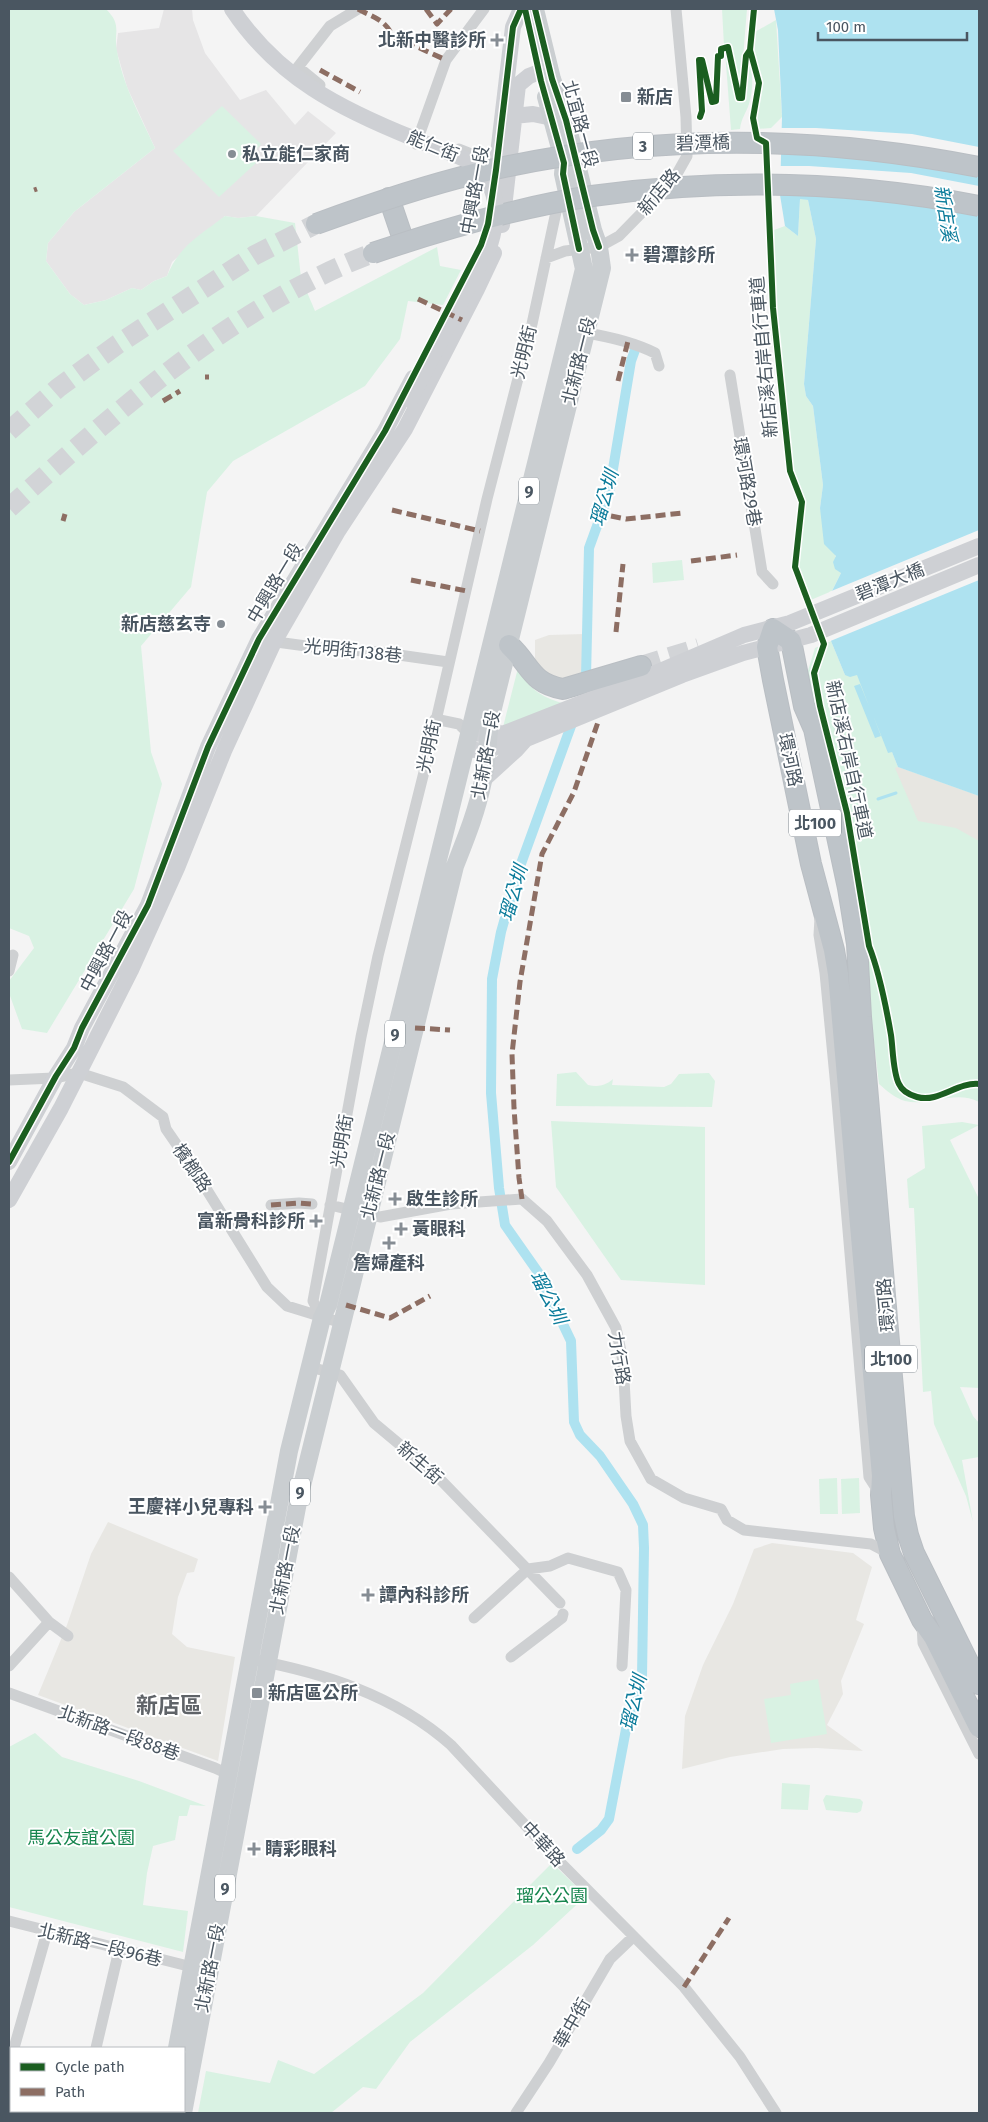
<svg xmlns="http://www.w3.org/2000/svg" width="988" height="2122" viewBox="0 0 988 2122" font-family="'Fira Sans','Noto Sans TC',sans-serif">
	<style>
		.commercial { fill: #e8e7e3 }
		.education { fill: #e6e5e6 }
		.green { fill: #d9f2e3 }
		.sand { fill: #e7e6e1 }
		.water { fill: #aee2f0 }
		.pier { fill: #f4f4f4 }
		.lines { fill: none; stroke-linecap: round; stroke-linejoin: round }
		.stream { stroke: #aee2f0; stroke-width: 3 }
		.canal { stroke: #aee2f0; stroke-width: 10 }
		.highway-tunnel { stroke: #d2d4d7; stroke-width: 20; stroke-dasharray: 20 10; stroke-linecap: butt }
		.highway-casing { stroke: #b9bec3; stroke-width: 22 }
		.street { stroke: #ced0d2; stroke-width: 11 }
		.secondary { stroke: #ced0d4; stroke-width: 16 }
		.primary { stroke: #caced1; stroke-width: 18 }
		.highway { stroke: #bec4c9; stroke-width: 20 }
		.highway-bridge-casing { stroke: #b9bec3; stroke-width: 22; stroke-linecap: butt }
		.secondary-bridge { stroke: #ced0d4; stroke-width: 16 }
		.highway-bridge { stroke: #bec4c9; stroke-width: 20 }
		.quiet { stroke: #8d6e63; stroke-width: 5; stroke-dasharray: 10 5; stroke-linecap: butt }
		.cycleway-casing { stroke: #fff; stroke-width: 9 }
		.cycleway { stroke: #1b5e20; stroke-width: 6 }
		.poi-dot { fill: #868d94; stroke: #fff; stroke-width: 2 }
		.labels { text-anchor: middle; stroke-width: 4; stroke-linejoin: round; paint-order: stroke }
		.shield { fill: #fff; stroke: #808990; stroke-width: 1 }
		.shield-label { font-size: 16px; font-weight: bold; fill: #4a5661 }
		.poi-label { font-size: 18px; font-weight: bold; fill: #4a5661; stroke: #fff; text-anchor: start }
		.street-label { font-size: 18px; fill: #4a5661; stroke: #fff }
		.park-label { font-size: 18px; fill: #17864f; stroke: #fff }
		.water-label { font-size: 19px; font-style: italic; fill: #0c7c9b; stroke: #fff }
		.district-label { font-size: 22px; font-weight: bold; fill: #5f6368; stroke: #fff }
	</style>
	<rect width="100%" height="100%" fill="#f4f4f4"/>
	<path class="commercial" d="M584 634 585 681 560 687 535 672V640L549 635Z
		M108 1522 198 1559 194 1572 187 1573 178 1597 172 1634 187 1647 235 1657 218 1761 38 1695 67 1625 91 1554Z
		M772 1543 853 1553 872 1567 856 1620 864 1624 841 1681 843 1694 827 1725 863 1751 817 1748 783 1749 730 1757 682 1769 685 1716 703 1665 733 1604 754 1549Z"/>
	<path class="education" d="M164 9H192L193 20 205 53 240 100 266 90 295 125 308 111 336 133 256 216 238 218 225 216 172 262 167 276 154 281 141 290 132 288 106 300 84 305 70 294 46 261 48 243 74 212 155 148 127 87 116 49 118 33 159 28Z"/>
	<path class="green" d="M9 9H106C123 26 113 32 117 51 123 86 141 117 155 148L74 212 48 243 46 261 70 294 84 305 106 300 132 288 141 290 154 281 167 276C179 246 200 235 225 216L238 218 256 216 295 223 301 278 315 311 437 247 440 266 461 270 443 305 408 301 400 339 365 386 233 461 207 492 191 587 141 646 151 752 162 784 134 889 47 1033 22 1029 9 993V981L34 948 29 936 9 928Z
		M722 9H747L740 94 729 45 724 46Z
		M776 20 782 117 771 128 757 129 756 105 760 84 759 73 754 60 753 33Z
		M725 51 737 100 744 99 748 57C753 74 754 86 749 104 746 113 741 119 740 129L731 130Z
		M222 106 261 144 251 156 256 163 219 197 173 151Z
		M800 198 808 200 816 239 804 384 806 396 813 406 823 485 820 508 841 573 832 591 806 602 797 568 802 499 798 485 793 483 770 329 774 230 785 226 798 236Z
		M682 560 684 580 653 583 652 563Z
		M831 641 845 675 857 674 863 678 898 767 979 796V1102C955 1089 930 1107 905 1101 895 1098 887 1091 879 1084L865 967 807 674 815 648Z
		M518 668C528 688 541 697 562 703L503 727Z
		M576 1072 588 1085C598 1087 605 1086 613 1079L612 1085 664 1087 671 1084 679 1074 709 1073 715 1081 712 1107 556 1106 557 1074Z
		M551 1121 705 1127V1285L621 1280 556 1187Z
		M962 1122 979 1125 950 1140 979 1199V1388L960 1387 973 1416 979 1423V1457L962 1460 973 1522 966 1496 934 1424 931 1391 923 1392 914 1208H909L907 1179 925 1168 922 1126Z
		M837 1478 838 1514H820L819 1479Z
		M859 1478 860 1513 842 1514 841 1479Z
		M818 1679 827 1734 771 1743 764 1699 791 1695 790 1684Z
		M35 1733 62 1757 139 1781 206 1806 190 1805 187 1816H179L175 1840 153 1846 147 1873 143 1905 188 1911 183 1952 9 1907V1747Z
		M782 1783 810 1785 808 1810 781 1809Z
		M826 1795 860 1799 863 1802 861 1811 857 1813 826 1810 823 1800Z
		M552 1863 586 1896 533 1945 410 2042 376 2089 363 2087 331 2113H198L206 2071 270 2083 278 2060 314 2074 423 1993Z"/>
	<path class="sand" d="M898 767 979 796V841L956 828 918 821 895 768Z"/>
	<path class="water" d="M774 9H979V796L898 767 892 752 888 753 873 715 881 736 875 738 854 686 860 684 869 706 857 675 850 677 845 675 831 641 832 591 841 573 835 569 833 562 836 556 824 544 820 508 823 485 813 406 806 396 804 384 816 239 808 200 800 199 798 236 785 226 780 195 782 117 778 30Z"/>
	<path class="pier" d="M779 128H816L912 134 979 147V173L910 158 778 151Z
		M778 166H809L911 173 979 186V212L949 206 777 191Z
		M979 530V580L828 642 829 592Z"/>
	<g class="lines">
		<path class="stream" d="M878 799 896 793"/>
		<path class="canal" d="M586 677 589 548 609 493 631 361 635 350
			M571 726 518 872 501 932 492 979 491 1093 499 1188 505 1225 538 1272 571 1341 574 1422 580 1435 600 1456 633 1504 643 1525 644 1548 642 1677 627 1724 609 1819 601 1830 577 1849"/>
		<path class="highway-tunnel" d="M9 431 58 388 118 344 255 255 316 224
			M9 508C119 409 233 306 373 253
			M641 666 699 648"/>
		<g class="highway-casing">
			<path id="highway" d="M389 198 404 242
				M773 629 767 647 773 680 811 864 834 950 838 974 882 1476 881 1495 884 1528 890 1554 922 1620 934 1637 979 1727
				M773 629 791 641 804 706 814 729 848 888 857 944 861 1017 904 1516 908 1535 914 1553 979 1684
				M509 645C531 665 530 683 563 689L641 666"/>
		</g>
		<path class="street" d="M320 85 298 67 330 26 358 9
			M416 144 446 60 484 9
			M459 149 492 162
			M546 258 565 251 599 247 619 236 662 192 678 172 687 156 686 117 676 9
			M586 333C611 337 633 342 655 353L659 366
			M730 375 762 572 773 584
			M269 641 321 648 378 652 448 662
			M435 719 459 724 468 733
			M820 918 819 935 825 973 835 1077 869 1477 880 1494
			M9 971 13 955
			M9 1080 54 1078 79 1073 123 1087 163 1117 166 1129 197 1174 267 1287 287 1306 342 1323
			M271 1205 299 1203 312 1204
			M330 1205 380 1217 451 1204 522 1199 547 1221 587 1275 616 1328 623 1361 626 1416 630 1441 651 1479 684 1498 721 1509 727 1520 744 1530 871 1544 890 1554
			M322 1318 313 1301 361 1037 378 956 426 764 487 499 532 324 559 198
			M310 1367 340 1375 374 1423 435 1474 560 1603
			M9 1577 49 1622 68 1636
			M474 1618 528 1569 550 1566 568 1558 618 1572 626 1590 622 1666
			M922 1624 923 1643 979 1754
			M511 1657 562 1618 563 1614
			M249 1659C321 1672 395 1695 451 1745L553 1855 684 1987 740 2057 776 2113
			M9 1666 49 1622
			M9 1693 215 1768 228 1774
			M9 1921 192 1967
			M14 2048 47 1932
			M96 2048 119 1950
			M9 2068 11 2059
			M80 2113 81 2111
			M516 2113 549 2063 610 1959 633 1937"/>
		<path class="secondary" d="M514 116 533 114 552 118
			M495 179 513 27 521 9
			M502 225 518 85 529 76 550 68
			M475 733 487 735 505 733 625 686 744 635 790 623 979 546
			M465 749 486 751 514 740 526 739 682 675 743 653 811 635 979 565
			M484 779 517 749 526 739
			M9 1162 56 1076 74 1048 82 1028 148 905 208 747 259 639 385 431 413 378
			M9 1200 61 1108 131 970 177 868 224 751 274 642 338 531 405 429 477 289 494 253"/>
		<path class="primary" d="M177 2048 289 1451 322 1318 328 1305 584 269 563 174 564 163 546 97
			M165 2113V2111
			M183 2113 298 1502 455 866C466 838 477 811 483 781 488 760 487 737 491 716L602 268 599 247 593 230 566 120 552 79 535 9"/>
		<use href="#highway" class="highway"/>
		<g class="highway-bridge-casing">
			<path id="highway-bridge" d="M316 224C368 205 420 187 474 174 641 133 811 134 979 167
				M373 253C444 229 518 207 592 196 722 178 851 181 979 206"/>
		</g>
		<path class="secondary-bridge" d="M232 9C278 78 340 109 415 139 433 147 453 153 471 162 499 186 500 212 490 245L410 400"/>
		<use href="#highway-bridge" class="highway-bridge"/>
		<path class="quiet" d="M358 9C374 18 386 19 394 39L413 45 446 60
			M426 9 437 24 451 9
			M320 70 360 92
			M34 190 37 189
			M418 299 462 320
			M205 377H209
			M618 381 628 341
			M163 401 180 391
			M392 510 480 531
			M611 516 626 519 683 513
			M63 521 65 514
			M691 561 737 555
			M411 580 467 591
			M616 632 623 564
			M415 1028 450 1030
			M522 1199 519 1178 514 1108 512 1054 520 982 542 854 574 792 598 722
			M271 1205 299 1203 312 1204
			M346 1305 390 1318 430 1296
			M684 1987 729 1918"/>
		<g class="cycleway-casing">
			<path id="cycleway" d="M525 9 541 81 564 163 563 174 579 249
				M535 9 552 79 566 120 593 230 599 247
				M754 9 750 50 759 83 753 118 757 138 766 143 773 308 790 471 802 502 795 567 824 644 814 673 820 706 847 813 869 946C880 974 886 1006 891 1035 893 1049 893 1073 899 1084 902 1091 910 1095 917 1097 939 1103 957 1082 979 1084
				M700 117 702 111 699 60H702L712 102 716 101 718 56H721V49L728 47 739 98H742L746 56 750 50
				M9 1162 56 1076 74 1048 82 1028 148 905 208 747 259 639 385 431 481 245 488 224 496 170 513 27 521 9"/>
		</g>
		<use href="#cycleway" class="cycleway"/>
	</g>
	<g class="poi-dot">
		<path d="M494.5 32.5h5v5h5v5h-5v5h-5v-5h-5v-5h5z"/>
		<rect x="620" y="91" width="12" height="12" rx="2.5"/>
		<circle cx="232" cy="154" r="5"/>
		<path d="M629.5 247.5h5v5h5v5h-5v5h-5v-5h-5v-5h5z"/>
		<circle cx="221" cy="624" r="5"/>
		<path d="M392.5 1191.5h5v5h5v5h-5v5h-5v-5h-5v-5h5z"/>
		<path d="M313.5 1213.5h5v5h5v5h-5v5h-5v-5h-5v-5h5z"/>
		<path d="M398.5 1221.5h5v5h5v5h-5v5h-5v-5h-5v-5h5z"/>
		<path d="M386.5 1235.5h5v5h5v5h-5v5h-5v-5h-5v-5h5z"/>
		<path d="M262.5 1499.5h5v5h5v5h-5v5h-5v-5h-5v-5h5z"/>
		<path d="M365.5 1587.5h5v5h5v5h-5v5h-5v-5h-5v-5h5z"/>
		<rect x="251" y="1687" width="12" height="12" rx="2.5"/>
		<path d="M251.5 1841.5h5v5h5v5h-5v5h-5v-5h-5v-5h5z"/>
	</g>
	<g class="labels">
		<g class="shield">
			<rect x="633" y="132.5" width="20" height="27" rx="4"/>
			<rect x="519" y="477.5" width="20" height="27" rx="4"/>
			<rect x="789" y="809.5" width="52" height="27" rx="4"/>
			<rect x="385" y="1020.5" width="20" height="27" rx="4"/>
			<rect x="865" y="1345.5" width="52" height="27" rx="4"/>
			<rect x="290" y="1478.5" width="20" height="27" rx="4"/>
			<rect x="215" y="1874.5" width="20" height="27" rx="4"/>
		</g>
		<g class="shield-label">
			<text x="643" y="152">3</text>
			<text x="529" y="497">9</text>
			<text x="815" y="829">北100</text>
			<text x="395" y="1040">9</text>
			<text x="891" y="1365">北100</text>
			<text x="300" y="1498">9</text>
			<text x="225" y="1894">9</text>
		</g>
		<g class="poi-label">
			<text x="486" y="46" text-anchor="end">北新中醫診所</text>
			<text x="637" y="103">新店</text>
			<text x="242" y="160">私立能仁家商</text>
			<text x="643" y="261">碧潭診所</text>
			<text x="211" y="630" text-anchor="end">新店慈玄寺</text>
			<text x="406" y="1205">啟生診所</text>
			<text x="305" y="1227" text-anchor="end">富新骨科診所</text>
			<text x="412" y="1235">黃眼科</text>
			<text x="389" y="1269" text-anchor="middle">詹婦產科</text>
			<text x="254" y="1513" text-anchor="end">王慶祥小兒專科</text>
			<text x="379" y="1601">譚內科診所</text>
			<text x="268" y="1699">新店區公所</text>
			<text x="265" y="1855">睛彩眼科</text>
		</g>
		<g class="street-label">
			<text transform="translate(580 124) rotate(75)" y="6">北宜路一段</text>
			<text transform="translate(703 143) rotate(-2)" y="6">碧潭橋</text>
			<text transform="translate(433 146) rotate(22)" y="6">能仁街</text>
			<text transform="translate(475 190) rotate(-80)" y="6">中興路一段</text>
			<text transform="translate(659 192) rotate(-50)" y="6">新店路</text>
			<text transform="translate(524 352) rotate(-76)" y="6">光明街</text>
			<text transform="translate(764 357) rotate(-95)" y="6">新店溪右岸自行車道</text>
			<text transform="translate(579 361) rotate(-76)" y="6">北新路一段</text>
			<text transform="translate(747 482) rotate(80)" y="6">環河路29巷</text>
			<text transform="translate(890 582) rotate(-22)" y="6">碧潭大橋</text>
			<text transform="translate(275 583) rotate(-59)" y="6">中興路一段</text>
			<text transform="translate(353 651) rotate(6)" y="6">光明街138巷</text>
			<text transform="translate(429 746) rotate(-78)" y="6">光明街</text>
			<text transform="translate(486 755) rotate(-80)" y="6">北新路一段</text>
			<text transform="translate(790 760) rotate(78)" y="6">環河路</text>
			<text transform="translate(849 760) rotate(78)" y="6">新店溪右岸自行車道</text>
			<text transform="translate(106 951) rotate(-62)" y="6">中興路一段</text>
			<text transform="translate(342 1141) rotate(-80)" y="6">光明街</text>
			<text transform="translate(192 1168) rotate(56)" y="6">檳榔路</text>
			<text transform="translate(378 1176) rotate(-76)" y="6">北新路一段</text>
			<text transform="translate(886 1305) rotate(-95)" y="6">環河路</text>
			<text transform="translate(619 1358) rotate(80)" y="6">力行路</text>
			<text transform="translate(420 1463) rotate(41)" y="6">新生街</text>
			<text transform="translate(285 1570) rotate(-79)" y="6">北新路一段</text>
			<text transform="translate(119 1733) rotate(20)" y="6">北新路一段88巷</text>
			<text transform="translate(543 1844) rotate(47)" y="6">中華路</text>
			<text transform="translate(100 1945) rotate(14)" y="6">北新路一段96巷</text>
			<text transform="translate(210 1968) rotate(-79)" y="6">北新路一段</text>
			<text transform="translate(572 2023) rotate(-60)" y="6">華中街</text>
		</g>
		<g class="park-label">
			<text x="81" y="1844">馬公友誼公園</text>
			<text x="552" y="1902">瑠公公園</text>
		</g>
		<g class="water-label">
			<text transform="translate(946 213) rotate(81)" y="7">新店溪</text>
			<text transform="translate(604 498) rotate(-74)" y="7">瑠公圳</text>
			<text transform="translate(513 893) rotate(-74)" y="7">瑠公圳</text>
			<text transform="translate(549 1297) rotate(63)" y="7">瑠公圳</text>
			<text transform="translate(633 1703) rotate(-76)" y="7">瑠公圳</text>
		</g>
		<g class="district-label">
			<text x="169" y="1713">新店區</text>
		</g>
	</g>
	<rect width="988" height="2122" fill="none" stroke="#4a5661" stroke-width="20"/>
	<rect x="10" y="2047" width="175" height="65" fill="#ffffff" stroke="#b7bbc0"/>
	<rect x="20" y="2063" width="25" height="8" fill="#1b5e20" stroke="#b7bbc0"/>
	<text x="55" y="2072" font-size="15" fill="#4a5661">Cycle path</text>
	<rect x="20" y="2088" width="25" height="8" fill="#8d6e63" stroke="#b7bbc0"/>
	<text x="55" y="2097" font-size="15" fill="#4a5661">Path</text>
	<path d="M818 32v8h149v-8" fill="none" stroke="#4a5661" stroke-width="2.5"/>
	<text x="826" y="32" font-size="15" fill="#4a5661" stroke="#ffffff" stroke-width="4" paint-order="stroke">100 m</text>
</svg>
